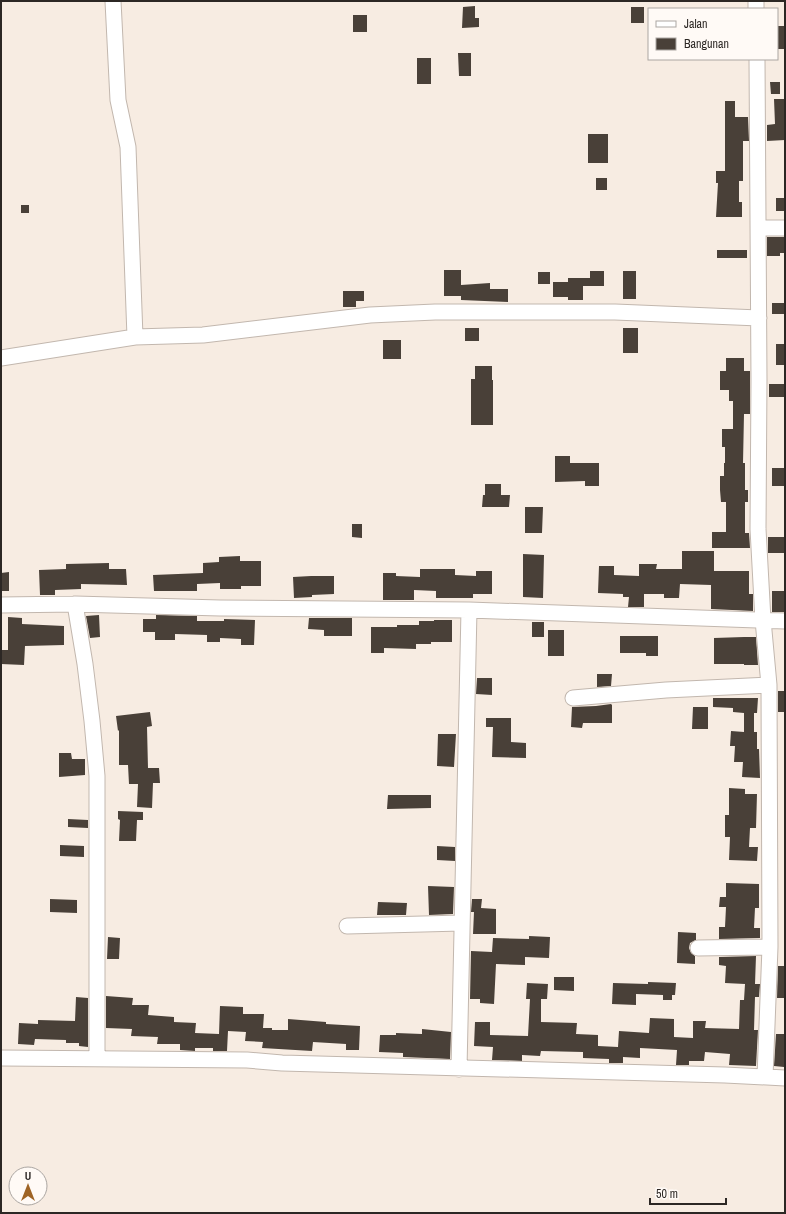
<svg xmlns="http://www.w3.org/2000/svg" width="786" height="1214" viewBox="0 0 786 1214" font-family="'Archivo Narrow',sans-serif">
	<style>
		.building { fill: #494038 }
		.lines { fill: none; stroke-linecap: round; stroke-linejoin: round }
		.minor-casing { stroke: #c2b7ae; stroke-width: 17 }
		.minor { stroke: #fff; stroke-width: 15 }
	</style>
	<rect width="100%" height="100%" fill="#f7ece2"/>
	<path class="building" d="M475 6V18H479V27L462 28 463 7Z
		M631 7H644V23H631Z
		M353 15H367V32H353Z
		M777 26H785V49H777Z
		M458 53H471V76H459Z
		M417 58H431V84H417Z
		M770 82H780V94H771Z
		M774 99H785V140L767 141V125L775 124Z
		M725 101H735V117H748L749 141H743V181H739V202H742V217H716L718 183H716V171H725Z
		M588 134H608V163H588Z
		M596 178H607V190H596Z
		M776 198H785V211H776Z
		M21 205H29V213H21Z
		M767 237H785V253H780V256H767Z
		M717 250H747V258H717Z
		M444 270H461V285L490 283V289H508V302L461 300V296H444Z
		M590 271H604V286H583V300H568V297H553V282H568V278H590Z
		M623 271H636V299H623Z
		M538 272H550V284H538Z
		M343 291H364V301H356V307H343Z
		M772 303H785V314H772Z
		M465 328H479V341H465Z
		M623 328H638V353H623Z
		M383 340H401V359H383Z
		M776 344H785V365H776Z
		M726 358H744V371H750V414H744L743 463H745V490H748V502H745V533H749L750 548H712V532H726V502H721L720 490V476H724V463H725V447H722V429H733V401H729V390H720V371H726Z
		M475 366H492V380H493V425H471V379H475Z
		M769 384H785V397H769Z
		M555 456H570V463H599V486H585V481L555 482Z
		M772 468H785V486H772Z
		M485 484H501V495H510L509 507H482L483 495H485Z
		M525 507H543L542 533H525Z
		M352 524H362V538L352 537Z
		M768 537H785V553H768Z
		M682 551H714V571H749V594H753V611L711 609V585L680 584 679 598H664V594H644V607H628L629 597H623V594L598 593 599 566H614V575L639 576V564H657L656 569H682Z
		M523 554 544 555 543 598 523 597Z
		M240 556V561H261V586H241V589H220V583L197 584V591H154L153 575 203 573V563L219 562V557Z
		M109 563V569H126L127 585 81 584V589L55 590V595H40L39 570 66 569V564Z
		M420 569H455V575L476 576V571H492V594H473V598H436V591L414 590V600H383V573H396V576L420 577Z
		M9 572V591H1V573Z
		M311 576H334V594L312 595V597L294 598 293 577Z
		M772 591H785V612H772Z
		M99 615 100 637 90 638 86 616Z
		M156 615 197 616V621H224V619L255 620 254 645H241V639L220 638V642H207V635L175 634V640H155V632H143V619H156Z
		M8 617 22 618V624L64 626V645L25 646 24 665 1 664V650H8Z
		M309 618H352V636H324V630L308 629Z
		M434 620H452V642H431V644H416V649L384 648V653H371V627H397V625H419V621H434Z
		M532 622H544V637H532Z
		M548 630H564V656H548Z
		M620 636H658V656H646V653H620Z
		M744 637H756L758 665H744V664H714V638Z
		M597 674H612L611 686 597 687Z
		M477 678H492V695L476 694Z
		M778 691H785V712H778Z
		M713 698H758L757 713H754V732H757V749H759L760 778 742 777 743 762H734L735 746H730L731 731 744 732V713L733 712V708L713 707Z
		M611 704 612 705V723H583L582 728 571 727 572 707 596 706Z
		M693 707H708V729H692Z
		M150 712 152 726 147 727 148 768H159L160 783H153L152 808 137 807 138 784H129L128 765H119V730L118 731 116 716Z
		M486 718H511V742L526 743V758L492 757 493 727H486Z
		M438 734H456L454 767 437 766Z
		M59 753H71L72 759H85V775L59 777Z
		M729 788 745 789V794H757L756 828H750L749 847H758L757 861 729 860 730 837H725V815H729Z
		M388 795H431V808L387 809Z
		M118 811 143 812V820H137L136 841H119L120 820 118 819Z
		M68 819 88 820V828L68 827Z
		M60 845 84 846V857L60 856Z
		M437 846 455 847V861L437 860Z
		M726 883 759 884V908H755L754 928H760V938L719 939V927H725L726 907H719L720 897H726Z
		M428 886 454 887 453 914 429 915Z
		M50 899 77 900V913L50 912Z
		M472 899H482L481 908 496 909V934H473L474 912H471Z
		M378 902 407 903 406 915H377Z
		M678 932 696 933V940L690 943 689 948 691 953 695 956V964L677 963Z
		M529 936 550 937 549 958 525 957V965L496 964 494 1004 480 1003V999H470L471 951 492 952 493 938 529 939Z
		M108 937 120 938 119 959H107Z
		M756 956 755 984H760L759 997H755L754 1030H758L756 1066 729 1065 730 1054 705 1052 704 1061H689V1065H676L677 1050 640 1048V1058L623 1057V1063H609V1059L583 1058V1052L541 1051 540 1056 522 1055V1061L492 1060 493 1047 474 1046 475 1022H490V1035L528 1036 530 999H526L527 983 548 984 547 999H541V1022L577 1023 576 1034 598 1035V1046L618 1047 619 1031 649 1033 650 1018 674 1019V1037L693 1038V1021H706L705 1028 739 1029 740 1000H744L745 984 725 983 726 966 719 965V957Z
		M778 966H785V998H777Z
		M554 977H574V991L554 990Z
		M648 982 676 983 675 995H672V1000H663V995L636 994V1005L612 1004 613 983 648 984Z
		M106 996 133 998 132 1005H149L148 1015 174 1017V1022L196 1023 195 1033 219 1034 220 1006 243 1007V1014H264L263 1028H272V1030H288V1019L326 1022V1024L360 1026 359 1050H346V1044L313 1042 312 1051 262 1048 263 1042 245 1041 246 1032 228 1031 227 1051H213V1048H195V1051L180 1050V1044H157L158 1037 131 1036 132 1029 106 1028Z
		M76 997 88 998V1047L79 1046V1043H66V1040L35 1039 34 1045 18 1044 19 1023 38 1024V1020L75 1021Z
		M422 1029 451 1032 450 1059 403 1057V1053L379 1052 380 1035H396V1033L422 1034Z
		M776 1034H785L784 1067 774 1066Z"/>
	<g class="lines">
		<g class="minor-casing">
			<path id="minor" d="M113 1 118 100 128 147 135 337
				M756 1V9
				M757 59 759 380 758 529 763 620 769 685 770 947 765 1077
				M758 228H785
				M1 358 135 337 203 335 370 315 435 312H615L759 318
				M75 604 85 664 92 721 97 776V1059
				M1 605 75 604 220 608 469 610 785 621
				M573 698 666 690 769 685
				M347 926 461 923
				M698 948 770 947
				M1 1058 247 1060 282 1063 725 1075 785 1078
				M459 1069 469 610"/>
		</g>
		<use href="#minor" class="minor"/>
	</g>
	<rect width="786" height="1214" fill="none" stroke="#2c2724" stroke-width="4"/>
	<rect x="648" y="8" width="130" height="52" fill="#fffaf6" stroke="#aba6a2"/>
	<rect x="656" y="21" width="20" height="6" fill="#ffffff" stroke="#aba6a2"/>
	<text x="684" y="28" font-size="12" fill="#2c2724">Jalan</text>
	<rect x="656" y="38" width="20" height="12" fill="#494038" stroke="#aba6a2"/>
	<text x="684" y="48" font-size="12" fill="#2c2724">Bangunan</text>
	<g transform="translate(28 1186)"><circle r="19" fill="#fffaf6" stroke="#aba6a2"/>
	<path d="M0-3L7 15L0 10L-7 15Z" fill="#9f6425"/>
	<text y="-6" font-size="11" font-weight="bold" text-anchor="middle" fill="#2c2724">U</text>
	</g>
	<path d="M650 1198v6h76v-6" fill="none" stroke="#2c2724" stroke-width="2"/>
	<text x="656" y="1198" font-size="12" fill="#2c2724" stroke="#fffaf6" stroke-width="3" paint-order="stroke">50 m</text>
</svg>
